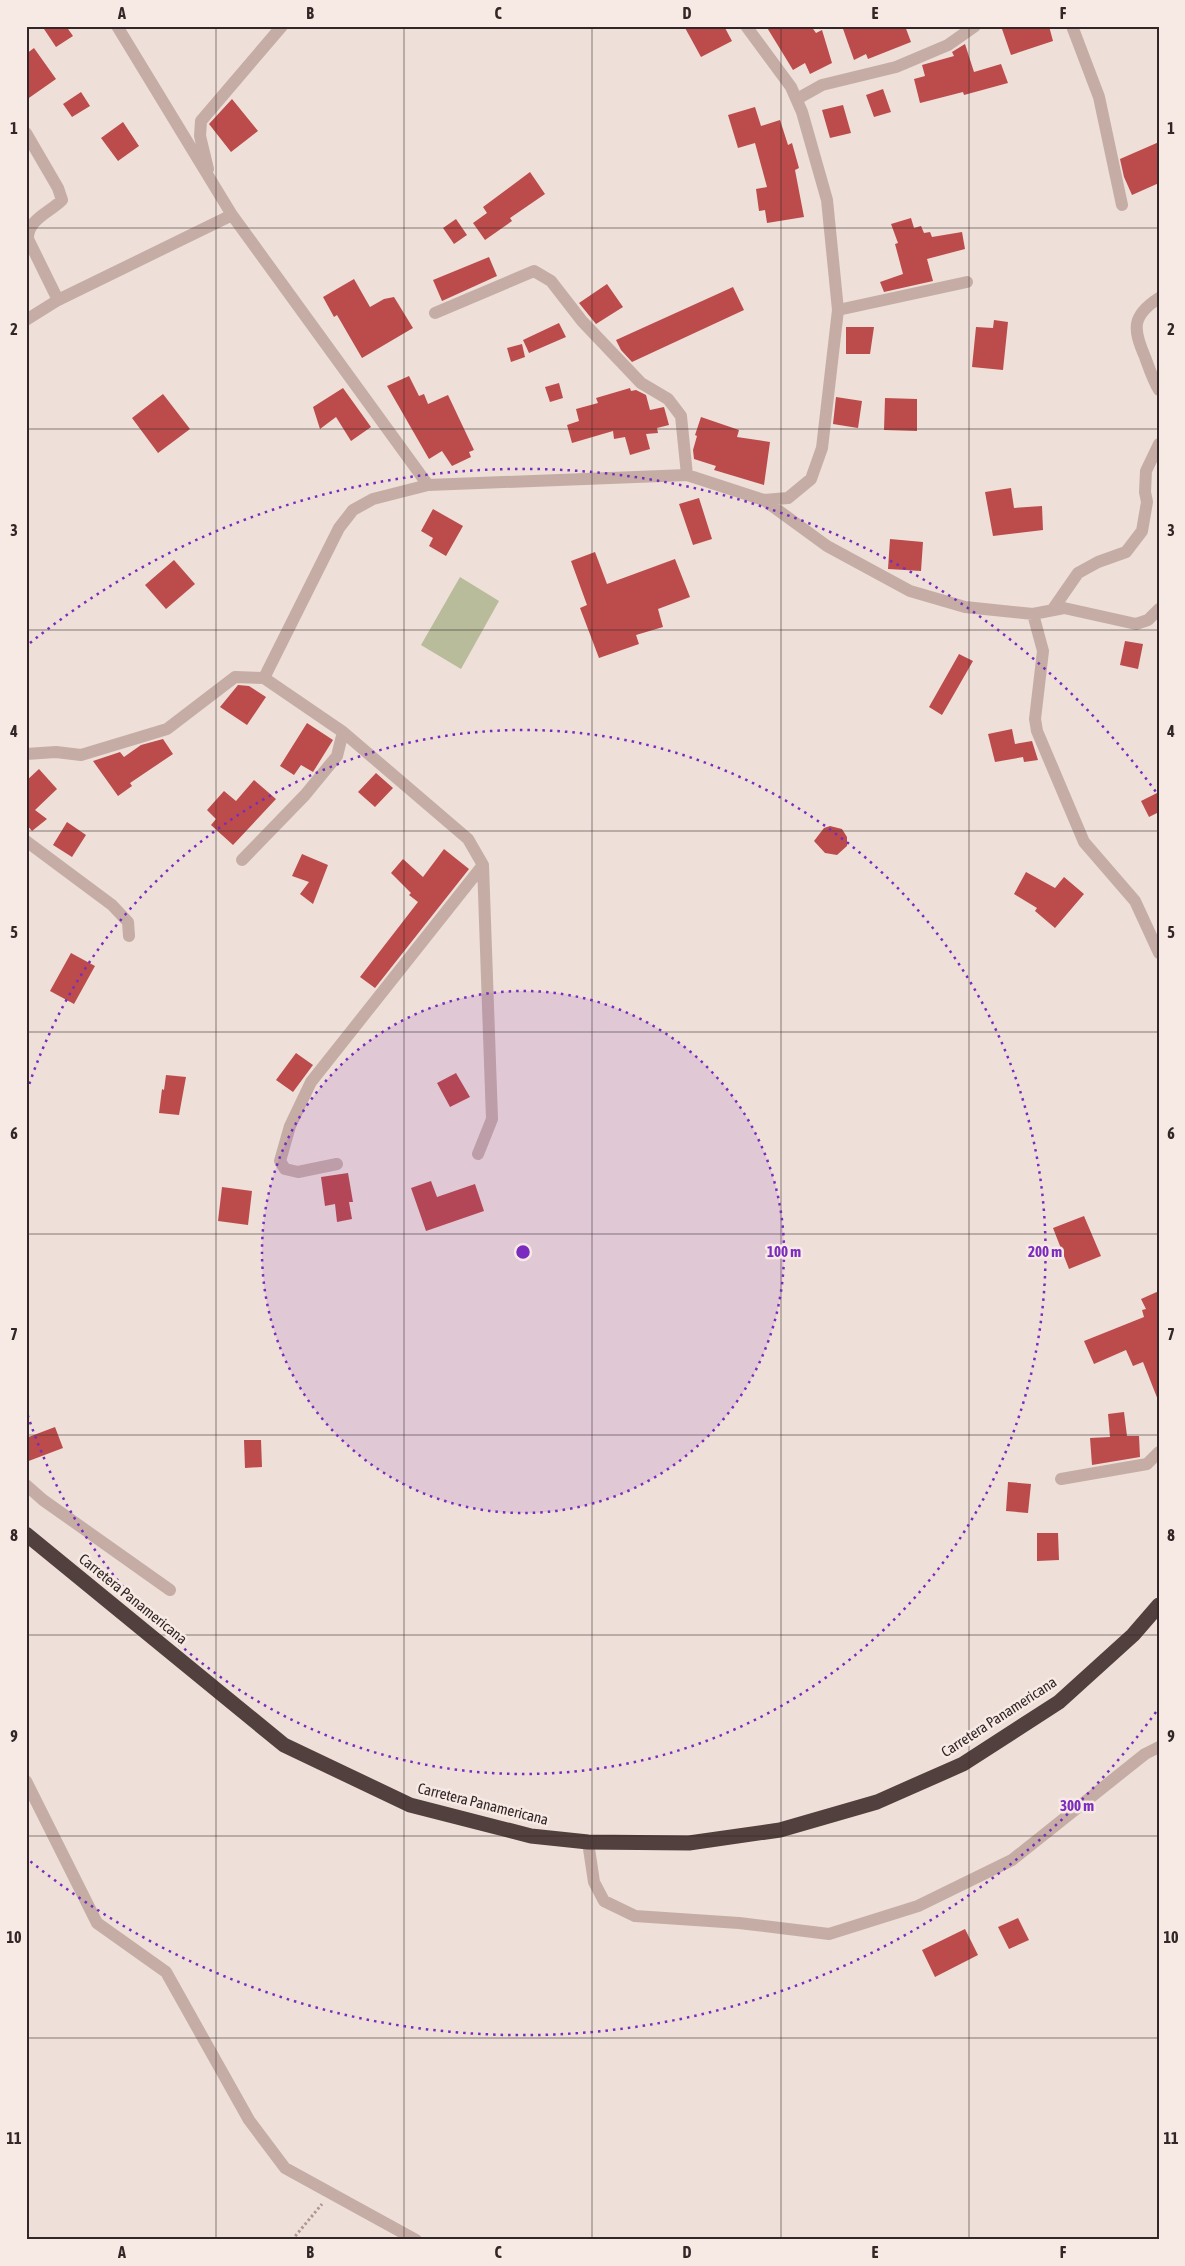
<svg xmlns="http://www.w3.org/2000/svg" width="1185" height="2266" viewBox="0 0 1185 2266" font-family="'Asap Condensed',sans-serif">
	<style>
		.green { fill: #b8bc9b }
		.building { fill: #bb4c4b }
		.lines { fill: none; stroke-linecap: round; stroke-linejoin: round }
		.path { stroke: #b19791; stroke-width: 3; stroke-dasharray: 2.5 2.5; stroke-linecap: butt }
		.street { stroke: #c5ada6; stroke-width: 12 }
		.highway { stroke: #52403e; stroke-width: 15 }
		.grid { fill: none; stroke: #322726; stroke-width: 1; stroke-opacity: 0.55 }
		.ring { fill: none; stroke: #7b2cbf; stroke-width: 2.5; stroke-dasharray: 2.5 5 }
		.labels { text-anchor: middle; stroke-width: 5; stroke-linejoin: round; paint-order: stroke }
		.street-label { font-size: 15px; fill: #322726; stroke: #f7eae5 }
		.centre { fill: #7b2cbf; stroke: #f7eae5; stroke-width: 2.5 }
		.ring-label { font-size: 15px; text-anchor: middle; font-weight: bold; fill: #7b2cbf; stroke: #f7eae5; stroke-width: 5; stroke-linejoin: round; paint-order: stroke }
		.neatline { fill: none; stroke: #322726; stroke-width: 2 }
		.grid-label { font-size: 16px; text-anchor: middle; font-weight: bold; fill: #322726 }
	</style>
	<rect width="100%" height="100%" fill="#eedfd9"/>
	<path class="green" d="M460 577 499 601 461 669 421 645Z"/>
	<path class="building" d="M42 26H66L73 36 56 47Z
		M684 26H724L732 41 701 57Z
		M766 26H811L816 33 822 30 832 63 810 74 805 63 793 70Z
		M842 26H905L911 42 868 59 866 54 854 60Z
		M1012 26H1049L1053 41 1011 55 1002 29Z
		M965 44 974 72 1001 64 1008 83 964 95 963 92 920 103 914 79 925 76 922 65 954 56 952 52Z
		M34 48 56 79 26 100V54Z
		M883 89 891 112 874 117 866 95Z
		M81 92 90 106 72 117 63 104Z
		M232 99 258 131 231 152 209 124Z
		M843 105 851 133 830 138 822 110Z
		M755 107 761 126 780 120 788 145 792 143 799 168 795 170 804 217 767 223 765 210 759 211 756 189 767 187 755 143 738 148 728 115Z
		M123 122 139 146 118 161 101 138Z
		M1159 142V183L1132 195 1124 177 1120 159Z
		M530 172 545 194 510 218 512 221 485 240 473 223 487 213 483 207Z
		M911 218 914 228 921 226 924 233 930 232 932 237 962 232 965 249 927 259 933 281 884 292 880 282 903 274 895 244 898 243 891 224Z
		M456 219 467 235 454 244 443 228Z
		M489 257 497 276 442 301 433 280Z
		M354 279 370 307 384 299 394 297 413 328 362 358 337 315 334 317 323 297Z
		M607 284 623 307 596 324 579 303Z
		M733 287 744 310 632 362 621 350 616 340Z
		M994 320 1008 322 1003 370 972 367 976 327 993 328Z
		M559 323 566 337 529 353 523 340Z
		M846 327H874L870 354H846Z
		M522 344 525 357 511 362 507 348Z
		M409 376 419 396 424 394 428 404 448 395 474 450 469 452 471 457 452 466 442 451 429 459 387 386Z
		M559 383 563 398 550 402 545 387Z
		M343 388 371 427 351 441 336 417 320 429 313 407Z
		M630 388 631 391 636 390 646 395 650 410 664 407 669 425 657 428 658 433 646 434 650 449 630 455 625 437 614 439 613 431 572 443 567 425 579 421 576 409 598 403 596 398Z
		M163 394 190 429 158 453 132 418Z
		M836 397 862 401 858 428 833 424Z
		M885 398 917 399V431L884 430Z
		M701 417 739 430 737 437 770 442 764 485 714 470 716 466 694 459 693 450 697 436 695 435Z
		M1011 488 1014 508 1042 506 1043 530 993 536 985 492Z
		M699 498 712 539 693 545 679 504Z
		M433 509 463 526 446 556 429 546 433 538 421 531Z
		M890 539 923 542 921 571 888 569Z
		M595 552 607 584 675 559 690 597 658 609 663 627 636 635 639 644 599 658 580 608 587 605 571 561Z
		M174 560 195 584 166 609 145 585Z
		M1125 641 1143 644 1138 669 1120 665Z
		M959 654 973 661 942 715 929 707Z
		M238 685 249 686 266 697 247 725 220 707Z
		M307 723 333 740 313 772 301 765 294 775 280 766Z
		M1012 729 1015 744 1032 741 1038 760 1024 762 1023 757 995 762 988 734Z
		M163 739 173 754 130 783 132 786 118 796 93 761 120 752 124 757 141 745Z
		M39 769 57 789 35 810 47 819 32 831 26 824V781Z
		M376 773 393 788 375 807 358 792Z
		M254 780 276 799 233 845 211 825 216 819 207 810 224 791 236 801Z
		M1159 792V812L1149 817 1141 801Z
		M67 822 86 835 72 857 53 845Z
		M830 826 842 829 847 837V846L837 855 825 853 814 841 824 828Z
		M444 849 469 869 375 988 360 977 418 902 409 895 411 893 391 873 403 859 423 877Z
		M302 854 328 865 313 904 300 894 309 882 292 876Z
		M1026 872 1055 888 1064 877 1084 894 1055 928 1035 911 1037 908 1014 894Z
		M71 953 95 966 74 1004 50 991Z
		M296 1053 313 1065 293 1092 276 1080Z
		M456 1073 470 1097 450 1107 437 1083Z
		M166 1075 186 1077 179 1115 159 1113 162 1089 164 1090Z
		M348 1173 353 1202H349L352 1219 337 1222 335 1204 325 1206 321 1177Z
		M431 1181 437 1197 475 1184 484 1211 426 1231 411 1188Z
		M222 1187 252 1191 248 1225 218 1221Z
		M1084 1216 1101 1256 1069 1269 1053 1228Z
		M1159 1291V1400H1158L1143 1362 1133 1366 1126 1350 1094 1364 1084 1341 1144 1317 1142 1310 1146 1309 1141 1299Z
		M1124 1412 1127 1436H1139L1140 1457 1092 1465 1090 1438 1110 1437 1108 1414Z
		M55 1427 63 1448 26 1462V1438Z
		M244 1440H261L262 1467 245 1468Z
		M1008 1482 1031 1484 1028 1513 1006 1511Z
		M1037 1533H1058L1059 1560 1037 1561Z
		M1018 1918 1029 1940 1009 1949 998 1927Z
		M965 1929 978 1955 935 1977 922 1950Z"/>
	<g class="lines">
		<path class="path" d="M292 2240 322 2204"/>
		<path class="street" d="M117 26 232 215 428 485
			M746 26 791 87 802 112 827 200 838 310 822 448 811 479 788 498 764 500
			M1072 26 1099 97 1122 205
			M797 99 822 85 896 67 948 45 975 26
			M26 133 58 188 62 200C49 213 27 220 28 239L58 300
			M208 169 200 136 201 121 282 26
			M1159 298C1131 316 1133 329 1145 357 1149 368 1153 380 1159 390
			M838 310 967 282
			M435 313 534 271 551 281 582 321 641 383 668 399 681 416 687 475
			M26 320 58 300 232 215
			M1053 609 1078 573 1098 562 1126 552 1142 531 1147 502 1145 492 1146 471 1159 444
			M1033 614 1043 651 1035 719 1037 731 1084 842 1135 901 1159 953
			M264 678 339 528 353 510 373 499 428 485 687 475 764 500 827 546 910 591 965 607 1033 614 1064 608 1136 624 1148 620 1159 609
			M26 754 56 752 81 755 167 729 235 677 264 678 343 732 468 839 483 865 492 1119 478 1154
			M26 841 112 905 128 922 129 936
			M242 860 305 795 337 756 343 732
			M337 1164 298 1172 285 1169 280 1161 290 1126 311 1082 483 865
			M1061 1479 1147 1464 1159 1452
			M26 1485 43 1500 170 1590
			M26 1781 97 1923 166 1972 249 2120 285 2168 416 2240
			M588 1842 594 1882 604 1901 635 1916 739 1923 829 1934 918 1906 1012 1860 1145 1754 1159 1747"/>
		<path class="highway" d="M26 1534 284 1745 410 1805 531 1836 588 1842 689 1843 780 1830 877 1802 963 1764 1059 1702 1133 1635 1159 1605"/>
	</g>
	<path class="grid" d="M216 26V2240M404 26V2240M592 26V2240M781 26V2240M969 26V2240M26 228H1159M26 429H1159M26 630H1159M26 831H1159M26 1032H1159M26 1234H1159M26 1435H1159M26 1635H1159M26 1836H1159M26 2038H1159"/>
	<circle cx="523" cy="1252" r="261" fill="#7b2cbf" fill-opacity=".12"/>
	<g class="ring">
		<circle cx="523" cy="1252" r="261"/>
		<path d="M27 1091A522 522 0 1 1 27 1413"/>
		<path d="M1156 1712A783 783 0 0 1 30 1861M30 643A783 783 0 0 1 1156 792"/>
	</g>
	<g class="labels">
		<g class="street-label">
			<text transform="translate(133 1599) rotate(39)" y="5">Carretera Panamericana</text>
			<text transform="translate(999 1717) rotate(-33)" y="5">Carretera Panamericana</text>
			<text transform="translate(483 1804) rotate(14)" y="5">Carretera Panamericana</text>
		</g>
	</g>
	<circle cx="523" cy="1252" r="8" class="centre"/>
	<g class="ring-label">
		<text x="784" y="1257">100 m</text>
		<text x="1045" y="1257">200 m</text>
		<text x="1077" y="1811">300 m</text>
	</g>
	<rect width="1185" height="2266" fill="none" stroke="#f7eae5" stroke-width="55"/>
	<rect x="28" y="28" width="1130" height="2210" class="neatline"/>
	<g class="grid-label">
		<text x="122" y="19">A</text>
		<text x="310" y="19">B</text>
		<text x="498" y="19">C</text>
		<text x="687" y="19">D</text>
		<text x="875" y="19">E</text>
		<text x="1063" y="19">F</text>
		<text x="14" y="134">1</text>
		<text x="1171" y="134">1</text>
		<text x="14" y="335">2</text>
		<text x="1171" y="335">2</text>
		<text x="14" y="536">3</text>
		<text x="1171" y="536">3</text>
		<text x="14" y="737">4</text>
		<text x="1171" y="737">4</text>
		<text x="14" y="938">5</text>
		<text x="1171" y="938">5</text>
		<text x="14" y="1139">6</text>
		<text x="1171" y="1139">6</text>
		<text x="14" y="1340">7</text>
		<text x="1171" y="1340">7</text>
		<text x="14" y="1541">8</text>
		<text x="1171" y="1541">8</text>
		<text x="14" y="1742">9</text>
		<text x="1171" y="1742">9</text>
		<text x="14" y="1943">10</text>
		<text x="1171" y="1943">10</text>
		<text x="14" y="2144">11</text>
		<text x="1171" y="2144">11</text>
		<text x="122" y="2258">A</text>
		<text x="310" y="2258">B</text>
		<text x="498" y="2258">C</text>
		<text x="687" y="2258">D</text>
		<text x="875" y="2258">E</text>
		<text x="1063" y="2258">F</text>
	</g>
</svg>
